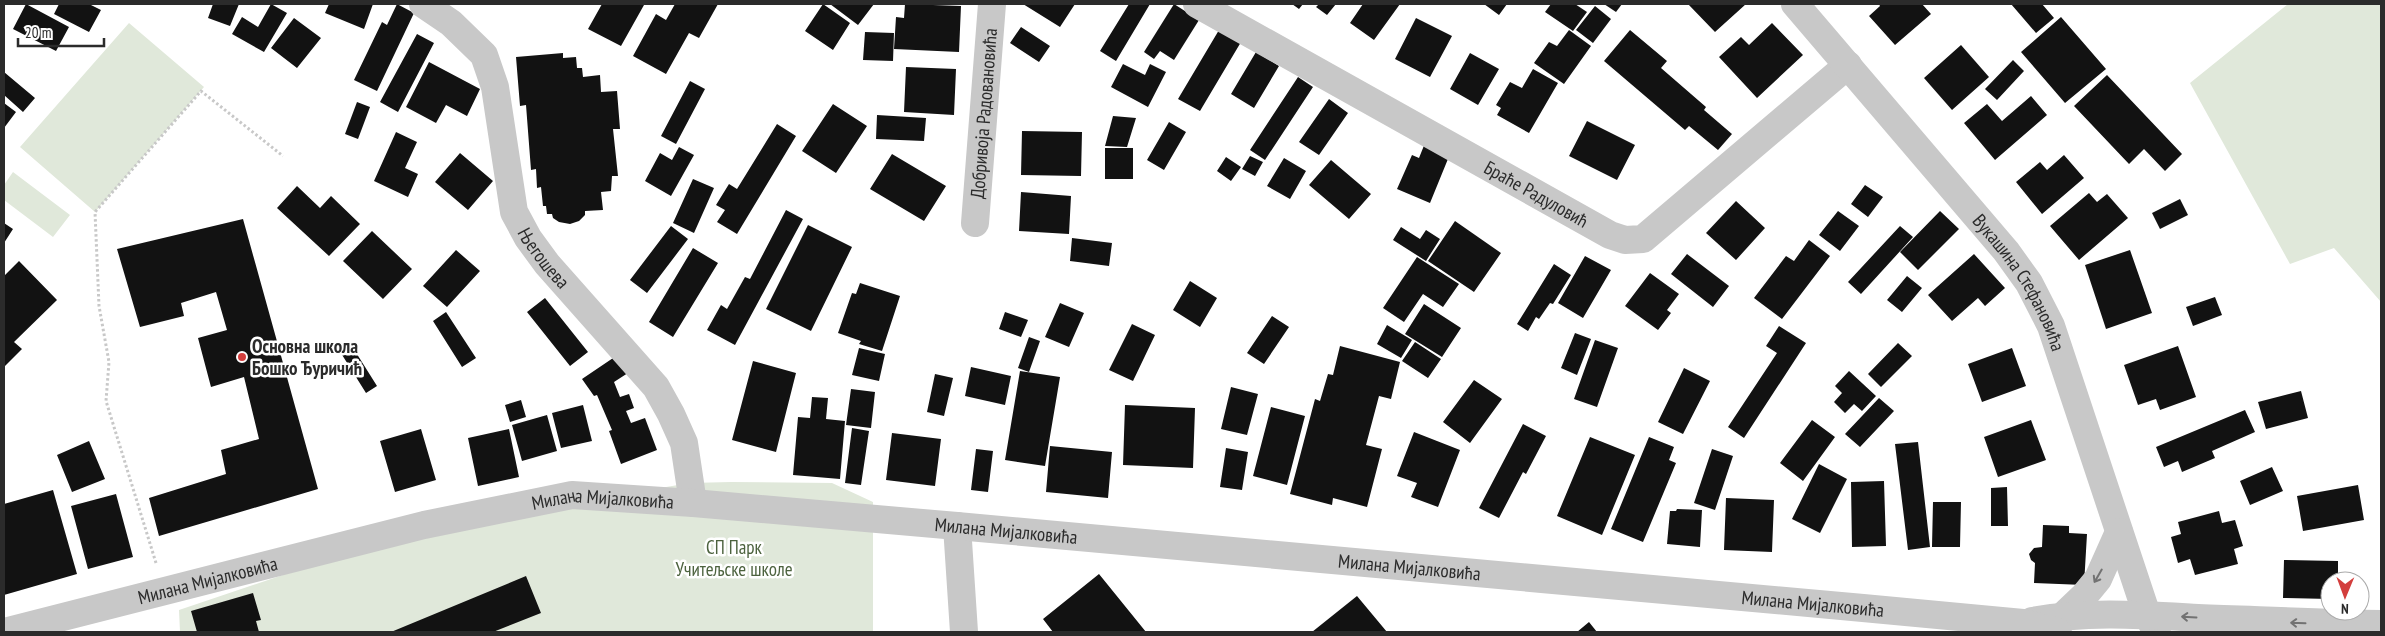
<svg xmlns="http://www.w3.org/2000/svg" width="2385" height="636" viewBox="0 0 2385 636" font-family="'PT Sans Narrow',sans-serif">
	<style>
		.green { fill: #e0e8da }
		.building { fill: #121212 }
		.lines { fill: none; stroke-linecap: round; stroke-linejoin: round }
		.path { stroke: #c8c8c8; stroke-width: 3; stroke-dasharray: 2.5 2.5; stroke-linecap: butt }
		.minor { stroke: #c8c8c8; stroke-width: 28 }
		.oneway { stroke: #727272 }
		.poi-dot { fill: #d33e3d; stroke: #fff; stroke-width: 2 }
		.labels { text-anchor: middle; stroke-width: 5; stroke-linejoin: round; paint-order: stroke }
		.street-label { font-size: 19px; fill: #2b2b2b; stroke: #fff }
		.poi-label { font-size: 19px; font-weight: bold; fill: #2b2b2b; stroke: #fff; text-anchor: start }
		.park-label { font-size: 19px; fill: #4c623e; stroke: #fff }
	</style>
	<rect width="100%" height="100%" fill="#fff"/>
	<path class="green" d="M2288 4H2381V302L2334 248 2290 264 2190 83Z
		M129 23 204 87 95 212 20 147Z
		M13 172 70 215 53 237 4 200V185Z
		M731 482 832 483 873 502V632H180L179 610 392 538 654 489 690 483Z"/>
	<path class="building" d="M26 4 69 27 56 51 13 29Z
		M59 4H89L101 10 89 32 54 14Z
		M213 4H239L230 26 208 18Z
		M271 4 287 13 264 52 232 34 242 17 258 27Z
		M329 4H373L364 29 325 13Z
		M397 4 414 13 377 91 354 80 382 22 387 25Z
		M602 4 644 5 621 46 588 29Z
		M675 4H718L699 38 689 33 666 74 633 56 656 14 666 20Z
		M823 4 850 23 833 50 805 31Z
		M830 4H874L858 25Z
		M905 4 961 6 959 52 894 49 896 17 904 18Z
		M1023 4H1075L1060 27Z
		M1129 4H1150L1116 61 1100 51Z
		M1174 4 1199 20 1174 60 1160 51 1154 59 1144 52Z
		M1292 4H1303L1299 9Z
		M1319 4H1336L1327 15 1316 7Z
		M1363 4H1400L1374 40 1350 23Z
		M1484 4H1507L1499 15Z
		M1551 4H1575L1587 12 1573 31 1545 12Z
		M1604 4H1622L1616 12Z
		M1688 4H1746L1715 32Z
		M1879 4H1922L1931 14 1895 45 1869 16 1880 6Z
		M2011 4H2042L2054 18 2036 33Z
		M1595 6 1611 19 1593 43 1576 30Z
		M2061 17 2106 69 2065 103 2021 52Z
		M294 18 321 38 297 68 271 48Z
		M1416 18 1452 36 1430 77 1395 59Z
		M1772 23 1803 55 1757 98 1719 57 1741 37 1749 45Z
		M1021 27 1050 46 1039 62 1010 43Z
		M1219 30 1241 42 1200 111 1178 99Z
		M1569 30 1591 46 1564 84 1534 63 1549 42 1557 46Z
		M1630 30 1667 61 1661 68 1706 107 1704 110 1732 134 1718 150 1689 126 1685 130 1604 61Z
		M865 32 894 33 893 61 863 60Z
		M417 34 434 43 398 112 380 102Z
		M1961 45 1989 77 1952 110 1924 78Z
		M1256 52 1279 66 1254 108 1231 94Z
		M563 53V58L576 57 577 68H582L583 77 600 75 601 92 617 91 620 129H613L618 176H612L611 191 601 192 603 210 585 211V215L579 221 570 224 559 222 553 218 552 214H547L546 206H543L541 187 537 188 536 169 531 170 526 105 520 106 516 57Z
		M1470 53 1499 69 1478 105 1450 89Z
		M2013 60 2024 71 1997 100 1985 89Z
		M429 62 480 89 467 116 446 105 436 123 406 107Z
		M1123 64 1145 75 1150 64 1166 72 1148 107 1111 87Z
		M906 67 956 69 954 115 904 112Z
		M1533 69 1558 83 1529 133 1497 115 1501 108 1496 105 1510 82 1522 88Z
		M4 72 35 98 23 112 4 95Z
		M2107 75 2182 154 2165 171 2144 149 2129 164 2074 106Z
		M1298 77 1313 87 1265 160 1250 150Z
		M690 81 705 89 676 144 661 136Z
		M2031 96 2047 115 1995 160 1964 123 1987 104 2002 121Z
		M1329 99 1348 113 1319 155 1299 142Z
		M357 102 370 107 358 139 345 134Z
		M4 103 16 112 4 128Z
		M833 104 867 126 836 173 802 151Z
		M877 115 926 118 924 141 876 139Z
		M1113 116 1136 118 1127 147 1105 146Z
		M1587 121 1635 145 1617 180 1569 156Z
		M1169 122 1186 132 1164 170 1147 160Z
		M777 124 796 136 737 234 717 222 725 210 716 205 729 184 737 189Z
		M1022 131 1082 132 1081 176 1021 175Z
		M396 132 417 142 405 168 418 174 408 197 374 181Z
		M1425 143 1450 154 1430 203 1397 189 1412 155 1419 158Z
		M679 147 694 155 671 196 645 181 660 153 672 160Z
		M1105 148H1133V179H1105Z
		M460 153 493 181 468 210 435 182Z
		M892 154 946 186 924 221 870 189Z
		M2064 155 2084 178 2042 214 2016 182 2040 162 2047 170Z
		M1250 156 1263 162 1255 176 1242 169Z
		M1226 157 1241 167 1231 181 1217 171Z
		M1284 158 1306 171 1290 199 1267 186Z
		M1331 160 1371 194 1349 219 1309 185Z
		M693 179 714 188 694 233 673 223Z
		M1865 185 1883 197 1868 217 1851 204Z
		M297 186 320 208 331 196 360 224 329 256 277 208Z
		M1021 192 1071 196 1069 234 1019 231Z
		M2089 193 2097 202 2107 194 2128 218 2079 260 2050 226Z
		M2180 199 2188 215 2160 229 2152 213Z
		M1736 201 1765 228 1736 260 1706 233Z
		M786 210 803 219 735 345 707 330 721 305 727 309 745 277 750 279Z
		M1838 211 1859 226 1840 251 1819 235Z
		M1940 211 1959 229 1918 270 1900 252Z
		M243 219 318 489 159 536 149 498 226 474 221 450 259 439 244 377 211 387 198 338 227 330 216 292 181 303 184 316 140 327 117 249Z
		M1455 221 1501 253 1474 292 1428 261Z
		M4 223 13 229 4 243Z
		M808 225 852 247 811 331 766 309Z
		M671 226 688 239 647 293 630 280Z
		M1900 226 1913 237 1861 294 1848 282Z
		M1401 227 1420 239 1426 230 1440 239 1426 261 1393 240Z
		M372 231 412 269 383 299 343 261Z
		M1072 238 1112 243 1109 266 1070 261Z
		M1809 240 1830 256 1782 319 1754 298 1786 256 1794 261Z
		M693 248 718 263 673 337 649 322Z
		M456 250 480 271 447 307 423 286Z
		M2130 250 2152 313 2106 329 2085 265Z
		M1687 254 1729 286 1713 307 1671 274Z
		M1974 254 2005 288 1985 306 1978 298 1952 321 1928 295Z
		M1585 256 1611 270 1583 318 1558 303Z
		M1417 257 1459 284 1443 307 1423 294 1404 322 1383 308Z
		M19 261 57 300 14 342 22 349 4 367V276Z
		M1554 264 1571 275 1553 304 1550 303 1539 319 1536 317 1528 331 1517 324Z
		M1650 273 1679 294 1667 310 1671 313 1658 330 1625 306Z
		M1907 276 1922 288 1902 312 1887 300Z
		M1190 281 1217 298 1200 327 1173 310Z
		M860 283 900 296 882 351 859 344 861 341 838 333 852 293 856 294Z
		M2215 297 2222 315 2193 326 2186 307Z
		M545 298 588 352 570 366 527 312Z
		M1060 303 1084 313 1069 347 1045 337Z
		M1424 304 1461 328 1442 357 1405 334Z
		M446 312 476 358 462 367 433 321Z
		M1005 312 1028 320 1021 337 999 329Z
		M1272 316 1289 327 1264 364 1247 353Z
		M1132 324 1155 335 1133 381 1109 370Z
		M1387 325 1412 340 1401 358 1377 344Z
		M1779 326 1806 343 1744 438 1728 427 1777 353 1766 346Z
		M1575 333 1591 339 1577 375 1561 368Z
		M1029 337 1040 341 1029 372 1018 368Z
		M1595 340 1618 348 1597 407 1574 399Z
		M1415 342 1441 359 1428 378 1402 361Z
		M350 343 377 386 366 393 339 350Z
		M1898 343 1912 356 1881 387 1868 374Z
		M1340 346 1400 362 1391 399 1379 396 1366 445 1382 449 1367 507 1333 498 1332 505 1290 494 1315 399 1320 401 1328 374 1333 375Z
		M2178 346 2196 397 2160 410 2156 399 2138 405 2124 365Z
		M859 348 885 354 879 381 852 375Z
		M2012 348 2026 386 1982 402 1968 364Z
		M619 354 631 371 614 382 620 397 629 394 634 408 626 411 631 423 645 418 657 450 621 464 609 431 612 430 597 395 594 396 582 379Z
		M753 361 796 373 776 452 732 440Z
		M971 367 1011 376 1005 405 965 396Z
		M1684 368 1710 381 1683 434 1658 422Z
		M1020 371 1060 377 1045 466 1005 460Z
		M1849 371 1876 396 1862 411 1854 404 1845 413 1834 402 1842 393 1835 386Z
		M935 374 953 378 944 416 927 412Z
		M1474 380 1502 399 1470 443 1443 422Z
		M1231 387 1258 394 1247 435 1221 429Z
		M851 389 875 392 871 428 846 425Z
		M2301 391 2308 418 2266 429 2258 402Z
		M812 397 828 398 826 419 845 421 840 479 793 475 798 417 810 418Z
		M1879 398 1894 411 1860 447 1845 434Z
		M521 400 526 417 510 422 505 405Z
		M583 405 592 441 561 448 552 413Z
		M1125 405 1195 408 1193 468 1123 465Z
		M1271 407 1305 416 1287 485 1253 476Z
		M2245 410 2255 432 2212 451 2215 458 2182 472 2178 461 2164 467 2156 447Z
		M547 415 557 451 522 461 512 425Z
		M1812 420 1835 437 1803 481 1780 463Z
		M2031 420 2046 460 1998 477 1984 437Z
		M1523 424 1546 436 1526 474 1523 472 1499 518 1479 508Z
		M852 428 869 431 861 485 845 483Z
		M421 429 436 480 395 492 380 441Z
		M509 429 519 477 478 486 468 438Z
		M1414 432 1460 450 1438 507 1411 497 1417 483 1397 476Z
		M892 433 941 439 935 486 886 480Z
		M1590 437 1635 455 1602 535 1557 516Z
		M1649 437 1674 447 1669 460 1676 463 1643 542 1611 529Z
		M89 441 105 479 72 492 57 455Z
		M1918 442 1930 547 1908 550 1895 444Z
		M1050 446 1112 452 1108 498 1046 492Z
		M1226 448 1248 452 1242 490 1220 487Z
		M976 449 993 451 988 492 971 490Z
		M1712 449 1733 456 1715 510 1694 503Z
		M1819 464 1847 479 1820 533 1792 519Z
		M2272 467 2283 491 2250 505 2240 481Z
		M1884 481 1886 546 1852 547 1851 482Z
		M2358 485 2364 520 2303 531 2297 496Z
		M2007 487 2008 526H1991V488Z
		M53 490 77 574 4 595V504Z
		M116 494 133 557 88 569 71 506Z
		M1726 498 1774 500 1772 552 1724 550Z
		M1933 502H1961L1960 547H1932Z
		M1677 509 1702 510 1700 547 1667 544 1670 511H1676Z
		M2219 511 2222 523 2235 520 2243 546 2234 549 2238 564 2195 575 2190 559 2178 563 2171 537 2181 534 2178 522Z
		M2043 525 2069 526V533L2087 534 2084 585 2034 583 2035 563 2031 560 2029 554 2034 548 2042 547Z
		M2284 560 2338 561V581H2330V599L2283 598Z
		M1099 574 1146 632H1053L1043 619Z
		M526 576 541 613 493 632H391Z
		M253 593 261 620 256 621 259 632H197L191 611Z
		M1357 596 1387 632H1312Z
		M1589 622 1597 632H1577Z"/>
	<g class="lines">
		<path class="path" d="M156 563 106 401 109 362 99 306 95 212 201 91 283 156"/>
		<g class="minor">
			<path id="s1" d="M423 4 451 23 484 55 495 87 514 212 528 238 547 264 656 387 671 414 684 443 693 503"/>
			<path id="s2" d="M1197 4 1610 235 1625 240 1643 239 1848 65"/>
			<path id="s3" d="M1795 4 2006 251 2029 283 2051 326 2147 615 2157 632"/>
			<path id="s4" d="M975 223 992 4"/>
			<path d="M957 526 964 632"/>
			<path d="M2064 615 2084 596 2098 579 2119 532"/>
			<path d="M2032 621C2088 611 2142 615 2198 618 2259 620 2320 623 2381 624"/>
			<path id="s5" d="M4 632 424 525 572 495 693 503 957 526 1863 608 2023 623 2058 632"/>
		</g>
	</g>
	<defs><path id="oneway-shaft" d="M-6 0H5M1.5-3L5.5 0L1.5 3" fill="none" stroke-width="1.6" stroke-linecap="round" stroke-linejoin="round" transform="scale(1.25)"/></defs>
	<g class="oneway">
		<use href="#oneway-shaft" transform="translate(2098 576) rotate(120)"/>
		<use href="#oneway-shaft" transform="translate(2189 617) rotate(-177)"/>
		<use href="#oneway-shaft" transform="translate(2298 623) rotate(-178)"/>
	</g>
	<circle class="poi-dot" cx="242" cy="357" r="5"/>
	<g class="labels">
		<g class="street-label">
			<text dy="7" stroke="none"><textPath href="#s4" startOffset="110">Добривоја Радовановића</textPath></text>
			<text dy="7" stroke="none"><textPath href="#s2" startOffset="389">Браће Радуловић</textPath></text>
			<text dy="7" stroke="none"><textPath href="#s1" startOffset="295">Његошева</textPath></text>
			<text dy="7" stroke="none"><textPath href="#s3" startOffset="359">Вукашина Стефановића</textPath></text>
			<text dy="7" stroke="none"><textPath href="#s5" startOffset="615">Милана Мијалковића</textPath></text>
			<text dy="7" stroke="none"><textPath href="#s5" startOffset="1020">Милана Мијалковића</textPath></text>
			<text dy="7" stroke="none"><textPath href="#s5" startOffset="1425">Милана Мијалковића</textPath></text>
			<text dy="7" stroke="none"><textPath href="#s5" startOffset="210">Милана Мијалковића</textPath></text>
			<text dy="7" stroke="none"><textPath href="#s5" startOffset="1830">Милана Мијалковића</textPath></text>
		</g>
		<g class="poi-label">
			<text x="252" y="353">Основна школа<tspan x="252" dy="22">Бошко Ђуричић</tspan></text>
		</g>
		<g class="park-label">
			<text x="734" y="554">СП Парк<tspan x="734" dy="22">Учитељске школе</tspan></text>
		</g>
	</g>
	<rect width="2385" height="636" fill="none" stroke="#2b2b2b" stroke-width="10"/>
	<g transform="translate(2345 596) rotate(181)"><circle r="24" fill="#ffffff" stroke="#aaaaaa"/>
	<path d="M0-4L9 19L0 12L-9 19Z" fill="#d33e3d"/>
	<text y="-8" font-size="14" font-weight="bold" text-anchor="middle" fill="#2b2b2b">N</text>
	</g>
	<path d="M18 38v8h86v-8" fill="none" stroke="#2b2b2b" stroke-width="2.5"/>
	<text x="25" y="38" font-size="15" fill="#2b2b2b" stroke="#ffffff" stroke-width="4" paint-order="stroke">20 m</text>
</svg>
